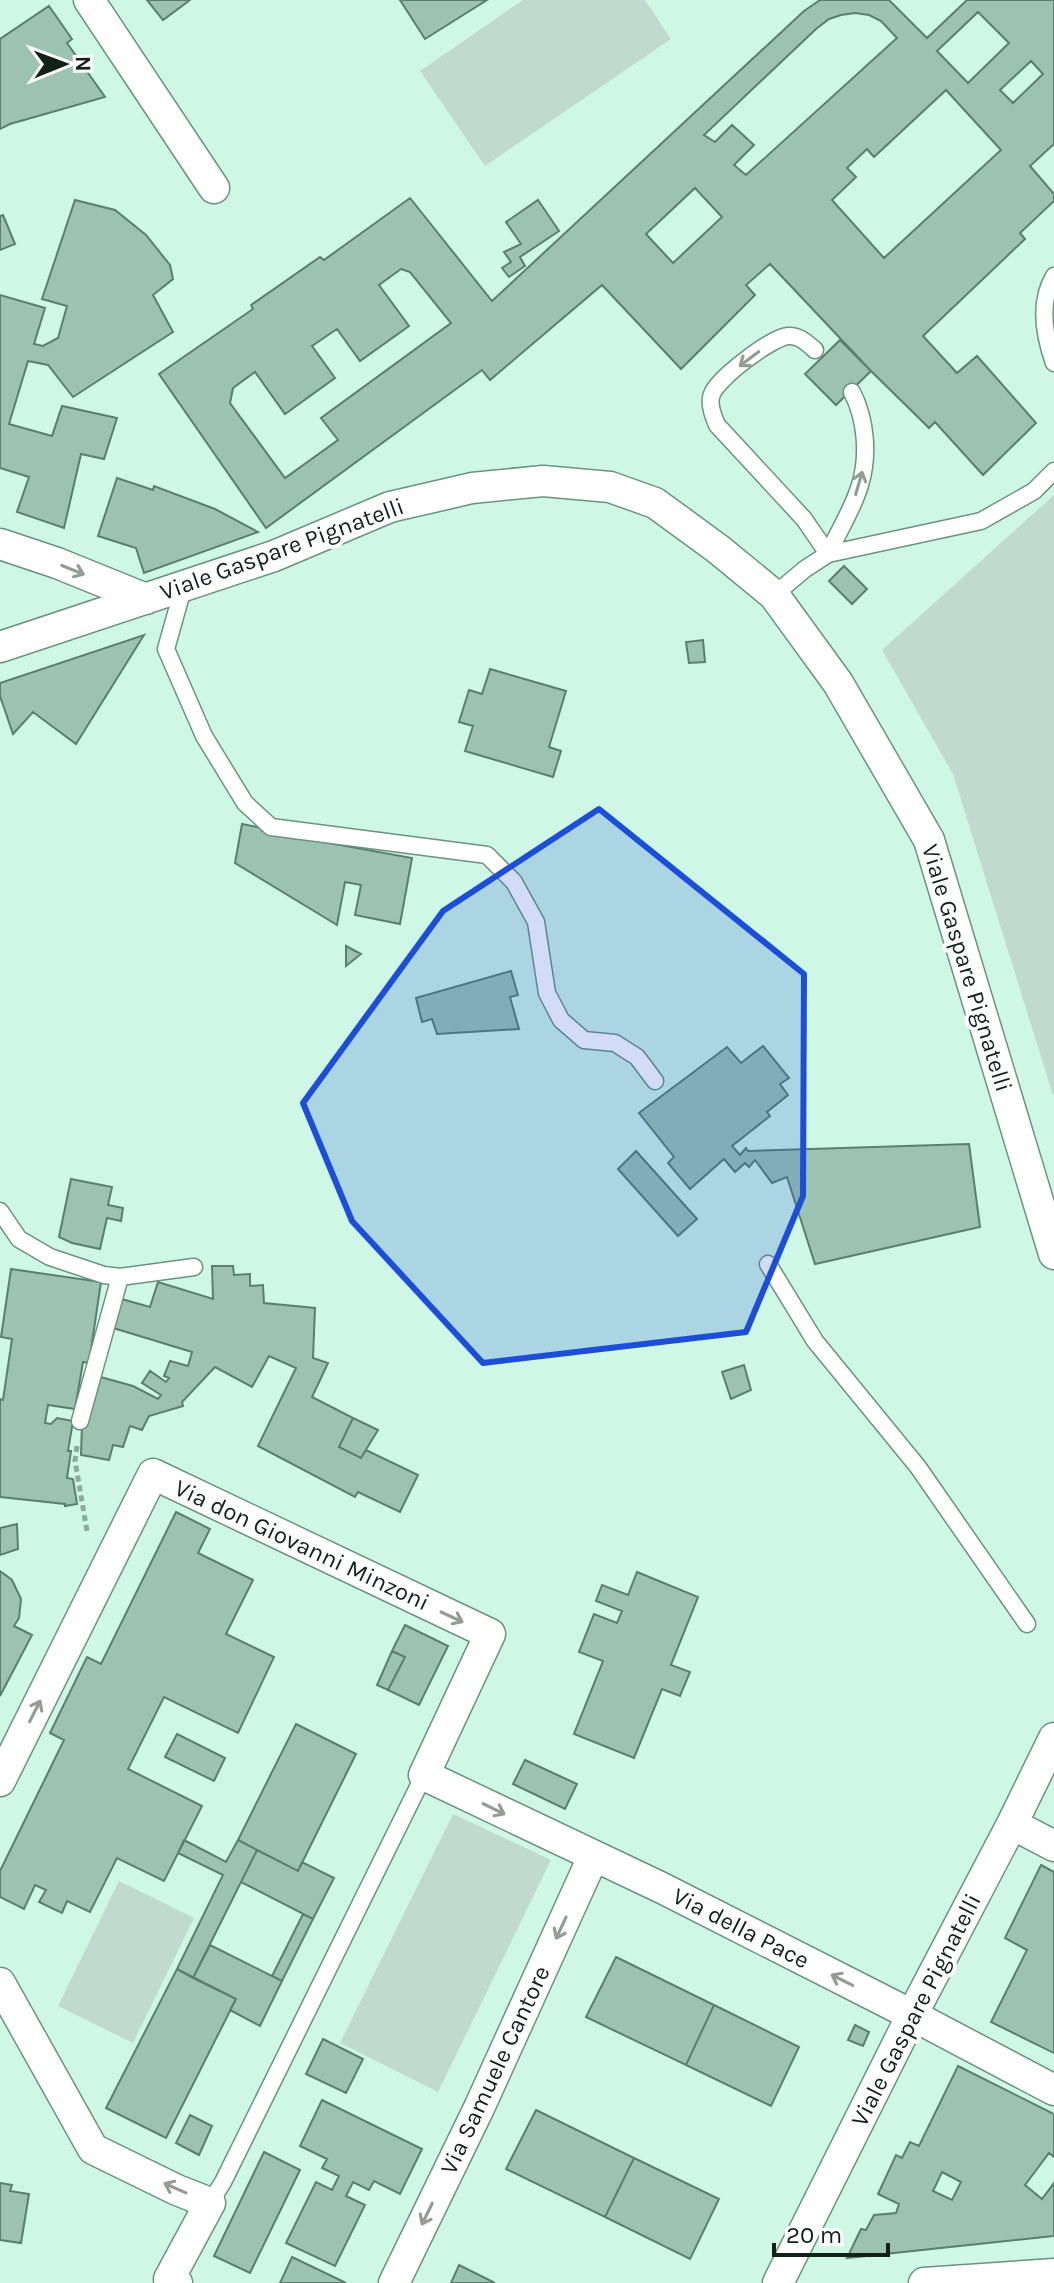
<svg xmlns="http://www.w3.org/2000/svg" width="1054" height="2283" viewBox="0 0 1054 2283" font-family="Karla,sans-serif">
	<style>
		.green { fill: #c1dacf }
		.building { fill: #9cc3b1; stroke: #5a7f6f; stroke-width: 2; fill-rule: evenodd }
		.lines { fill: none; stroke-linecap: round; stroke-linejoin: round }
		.service-casing { stroke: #6c9281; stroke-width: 19 }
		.minor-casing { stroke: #6c9281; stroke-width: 33 }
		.path { stroke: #8baa9c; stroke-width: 5; stroke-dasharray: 6 4; stroke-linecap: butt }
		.service { stroke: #fff; stroke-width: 16 }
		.minor { stroke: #fff; stroke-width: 30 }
		.oneway { stroke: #949c98 }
		.marked { fill: #1d4ed8; fill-opacity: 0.2; stroke: #1d4ed8; stroke-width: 6; stroke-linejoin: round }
		.labels { text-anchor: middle; stroke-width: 8; stroke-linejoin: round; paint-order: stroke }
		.street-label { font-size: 24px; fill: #12221b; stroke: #fff }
	</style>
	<rect width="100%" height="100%" fill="#cff7e5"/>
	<path class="green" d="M523 0H645L671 39 485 166 420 71Z
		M1054 495V1094L1053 1095 953 774 882 650Z
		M453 1814 551 1860 438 2092 340 2043Z
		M119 1881 194 1918 133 2043 58 2006Z"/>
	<path class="building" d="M147 0H190L163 20Z
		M400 0H487L425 39Z
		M820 0H889L927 38 967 0H1054V144L1030 166 1054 194V201L1020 233 1025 239 923 336 957 373 977 356 1036 423 983 475 935 422 929 428 871 371 770 264 746 285 755 295 681 369 602 285 490 380 482 370 266 528 159 374 253 309 251 305 320 257 324 260 410 198 492 301 804 11ZM978 12 1009 43 968 83 937 51ZM855 13 869 15 881 21 897 38 746 175 734 165 754 145 732 125 715 142 704 135 816 29 829 19 841 15ZM1031 61 1043 74 1013 103 1000 90ZM946 90 1001 150 884 258 832 200 856 177 847 168 867 149 874 157ZM695 188 722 217 673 263 646 234ZM401 269 410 272 451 323 321 418 338 440 285 478 230 403 233 388 255 372 285 414 335 378 312 346 337 329 360 361 409 326 379 285Z
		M49 6 72 39 67 43 105 97 10 124 0 129V39Z
		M75 200 115 210 146 235 170 265 173 279 153 295 173 332 73 397 48 365 28 361 9 424 52 436 62 406 117 418 104 459 81 454 64 528 17 512 29 477 0 468V295L45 308 34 344 43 346 58 338 67 306 42 299Z
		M538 200 559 231 520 257 525 266 509 277 502 268 511 262 504 252 521 244 506 222Z
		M3 215 15 244 0 250V216Z
		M840 340 871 371 836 405 805 374Z
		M117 478 153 490 154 486 215 509 258 532 144 573 136 548 98 536Z
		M844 566 867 589 852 604 829 581Z
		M144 635 76 744 33 712 13 734 0 696V683Z
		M703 640 705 662 689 663 686 642Z
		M490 669 566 691 549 747 561 751 553 777 465 751 473 726 459 722 469 690 482 694Z
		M242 824 262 828V831L412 858 400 924 355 915 361 885 345 882 337 925 235 863Z
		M346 946 361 954 346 966Z
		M511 971 518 995 510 997 519 1029 437 1034 432 1019 422 1022 416 998Z
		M763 1046 789 1078 780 1084 788 1095 767 1112 770 1116 732 1146 740 1155 746 1148 748 1151 969 1144 980 1227 815 1264 787 1177 772 1183 755 1160 749 1167 745 1163 735 1172 724 1159 690 1189 668 1163 674 1157 639 1113 727 1047 741 1063Z
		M636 1151 697 1219 678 1236 618 1169Z
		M71 1179 112 1187 108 1205 123 1208 121 1221 107 1218 100 1249 72 1243 59 1237Z
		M212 1266H233L234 1275 250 1274V1286L263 1285 264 1303 315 1308 313 1358 328 1363 312 1397 353 1418 339 1447 361 1458 366 1450 418 1475 400 1512 358 1492 355 1497 258 1446 296 1368 269 1356 252 1387 215 1367 182 1402 183 1406 149 1416 142 1430 130 1426 123 1447 113 1445 109 1460 81 1455 82 1425 97 1376 133 1386 158 1399 161 1395 142 1383 150 1371 166 1382 169 1378 164 1376 170 1361 188 1366 192 1352 110 1327 118 1298 150 1307 158 1282 213 1299Z
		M11 1269 101 1282 89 1363 83 1362 75 1409 48 1405 45 1423 51 1424 57 1418 73 1421 68 1451H71L67 1478 73 1479 77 1504 65 1506V1504L0 1497V1399L3 1400 12 1339 1 1337Z
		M744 1365 751 1390 731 1399 722 1372Z
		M353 1418 378 1430 361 1458 339 1447Z
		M176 1512 210 1529 198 1553 253 1580 226 1634 274 1657 238 1733 164 1697 128 1769 202 1806 164 1881 117 1858 90 1912 67 1901 62 1913 39 1902 46 1890 35 1885 24 1909 0 1897V1871L64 1740 50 1733 87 1657 101 1664Z
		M17 1524 18 1549 0 1555V1528Z
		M0 1571 12 1580 21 1599 19 1618 14 1626 32 1635 0 1696Z
		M637 1572 698 1597 671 1665 690 1672 680 1696 662 1689 634 1758 574 1734 603 1661 579 1652 594 1614 617 1623 622 1611 596 1601 602 1585 628 1595Z
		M405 1625 448 1646 419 1705 388 1690 405 1657 392 1651Z
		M392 1651 405 1657 388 1690 377 1685Z
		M296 1724 356 1754 298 1871 238 1840Z
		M177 1734 225 1758 214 1781 165 1757Z
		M525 1760 577 1784 565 1809 513 1784Z
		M184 1840 226 1862 238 1840 257 1850 193 1978 177 1969 223 1875 178 1853Z
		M257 1850 298 1871 302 1862 334 1878 313 1919 241 1882Z
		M1041 1865 1054 1872V2053L991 2022 1027 1950 1005 1938Z
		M303 1914 313 1919 282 1981 272 1976Z
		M210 1945 282 1981 260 2026 230 2010 236 1999 193 1978Z
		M616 1957 714 2005 686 2065 586 2017Z
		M177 1969 236 1999 166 2138 106 2108Z
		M714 2005 799 2047 771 2106 686 2065Z
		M855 2025 869 2032 863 2046 848 2040Z
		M323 2039 363 2059 346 2093 306 2074Z
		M958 2066 1054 2114V2157L1049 2153 1025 2185 1042 2199 1054 2183V2236L847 2258 861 2229 866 2230 874 2215 896 2213 899 2204 878 2194 896 2155 902 2158 910 2142 919 2146ZM942 2172 961 2182 952 2200 933 2191Z
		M322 2100 422 2149 400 2194 374 2181 369 2190 353 2182 346 2196 365 2205 335 2266 286 2243 316 2182 332 2190 339 2176 322 2168 327 2159 300 2146Z
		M536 2110 634 2158 605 2217 506 2169Z
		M190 2115 212 2126 199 2155 176 2143Z
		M264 2152 300 2170 250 2273 214 2256Z
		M634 2158 719 2199 690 2259 605 2217Z
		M0 2183 12 2185 10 2191 29 2194 21 2243 0 2240Z
		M292 2257 346 2283H280Z
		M459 2265 495 2283H451Z"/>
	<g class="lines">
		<g class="service-casing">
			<path id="service" d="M1054 276C1038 303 1044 335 1054 363
				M815 350C807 343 799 335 788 336 771 338 718 378 712 394 708 403 713 416 717 425L804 519 828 554
				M828 554C838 532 853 509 860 485 869 456 866 419 852 392
				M184 585 166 649 204 736 245 803 271 827 487 855 514 882 536 922 547 993 561 1020 584 1040 615 1043 637 1057 655 1081
				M774 595 805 569 828 554 981 521 1034 491 1054 471
				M0 1211 19 1239 50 1257 104 1275 120 1277 194 1267
				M768 1264 815 1341 918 1467 1027 1624
				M80 1421 120 1277
				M210 2203 223 2182 424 1775"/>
		</g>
		<g class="minor-casing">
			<path id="minor" d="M89 0 214 188
				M0 544 57 563 146 599
				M0 647 274 556 390 507 472 488 543 481 610 487 655 503 718 549 774 595 838 683 929 840 1054 1254
				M0 1781 153 1474 490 1634 424 1775 662 1888 912 2015 1054 2090
				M1012 1824 1054 1846
				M0 1983 93 2149 177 2190 210 2203 169 2279 177 2283
				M394 2283 479 2108 593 1857
				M778 2283 912 2015 1012 1824 1054 1738
				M924 2283 1054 2274"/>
		</g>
		<path class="path" d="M77 1446 75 1461 87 1531"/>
		<use href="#service" class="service"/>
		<use href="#minor" class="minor"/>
	</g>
	<defs><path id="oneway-shaft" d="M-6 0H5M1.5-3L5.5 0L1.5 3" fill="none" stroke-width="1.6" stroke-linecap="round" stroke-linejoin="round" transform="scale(2)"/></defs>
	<g class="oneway">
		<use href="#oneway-shaft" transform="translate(749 359) rotate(143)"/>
		<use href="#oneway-shaft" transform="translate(859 483) rotate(-74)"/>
		<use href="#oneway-shaft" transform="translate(73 570) rotate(22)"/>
		<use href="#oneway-shaft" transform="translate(452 1617) rotate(25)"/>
		<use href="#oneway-shaft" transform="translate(35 1711) rotate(-63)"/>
		<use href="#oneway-shaft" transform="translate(494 1809) rotate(26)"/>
		<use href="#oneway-shaft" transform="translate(561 1928) rotate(115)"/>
		<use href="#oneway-shaft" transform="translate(842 1980) rotate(-153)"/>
		<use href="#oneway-shaft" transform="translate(175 2188) rotate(-156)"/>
		<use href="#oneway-shaft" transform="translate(427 2214) rotate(116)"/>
	</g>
	<path class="marked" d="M599 809 804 974 803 1196 746 1332 483 1363 352 1221 303 1103 443 911Z"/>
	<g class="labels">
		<g class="street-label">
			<text transform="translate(282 549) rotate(-20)" y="8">Viale Gaspare Pignatelli</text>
			<text transform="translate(967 968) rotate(73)" y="8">Viale Gaspare Pignatelli</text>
			<text transform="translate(302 1545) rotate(25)" y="8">Via don Giovanni Minzoni</text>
			<text transform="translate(741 1928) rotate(27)" y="8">Via della Pace</text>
			<text transform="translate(916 2010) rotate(-63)" y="8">Viale Gaspare Pignatelli</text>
			<text transform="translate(495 2070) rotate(-65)" y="8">Via Samuele Cantore</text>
		</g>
	</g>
	<g transform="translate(64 64) rotate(89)" stroke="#ffffff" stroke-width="6" paint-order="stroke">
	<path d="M0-6L14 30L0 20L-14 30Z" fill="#12221b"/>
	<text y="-12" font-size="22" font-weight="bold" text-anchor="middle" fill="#12221b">N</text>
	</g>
	<path d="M774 2243v12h114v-12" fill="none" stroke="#12221b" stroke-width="4"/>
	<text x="786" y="2243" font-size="24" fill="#12221b" stroke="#ffffff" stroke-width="6" paint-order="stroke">20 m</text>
</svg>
